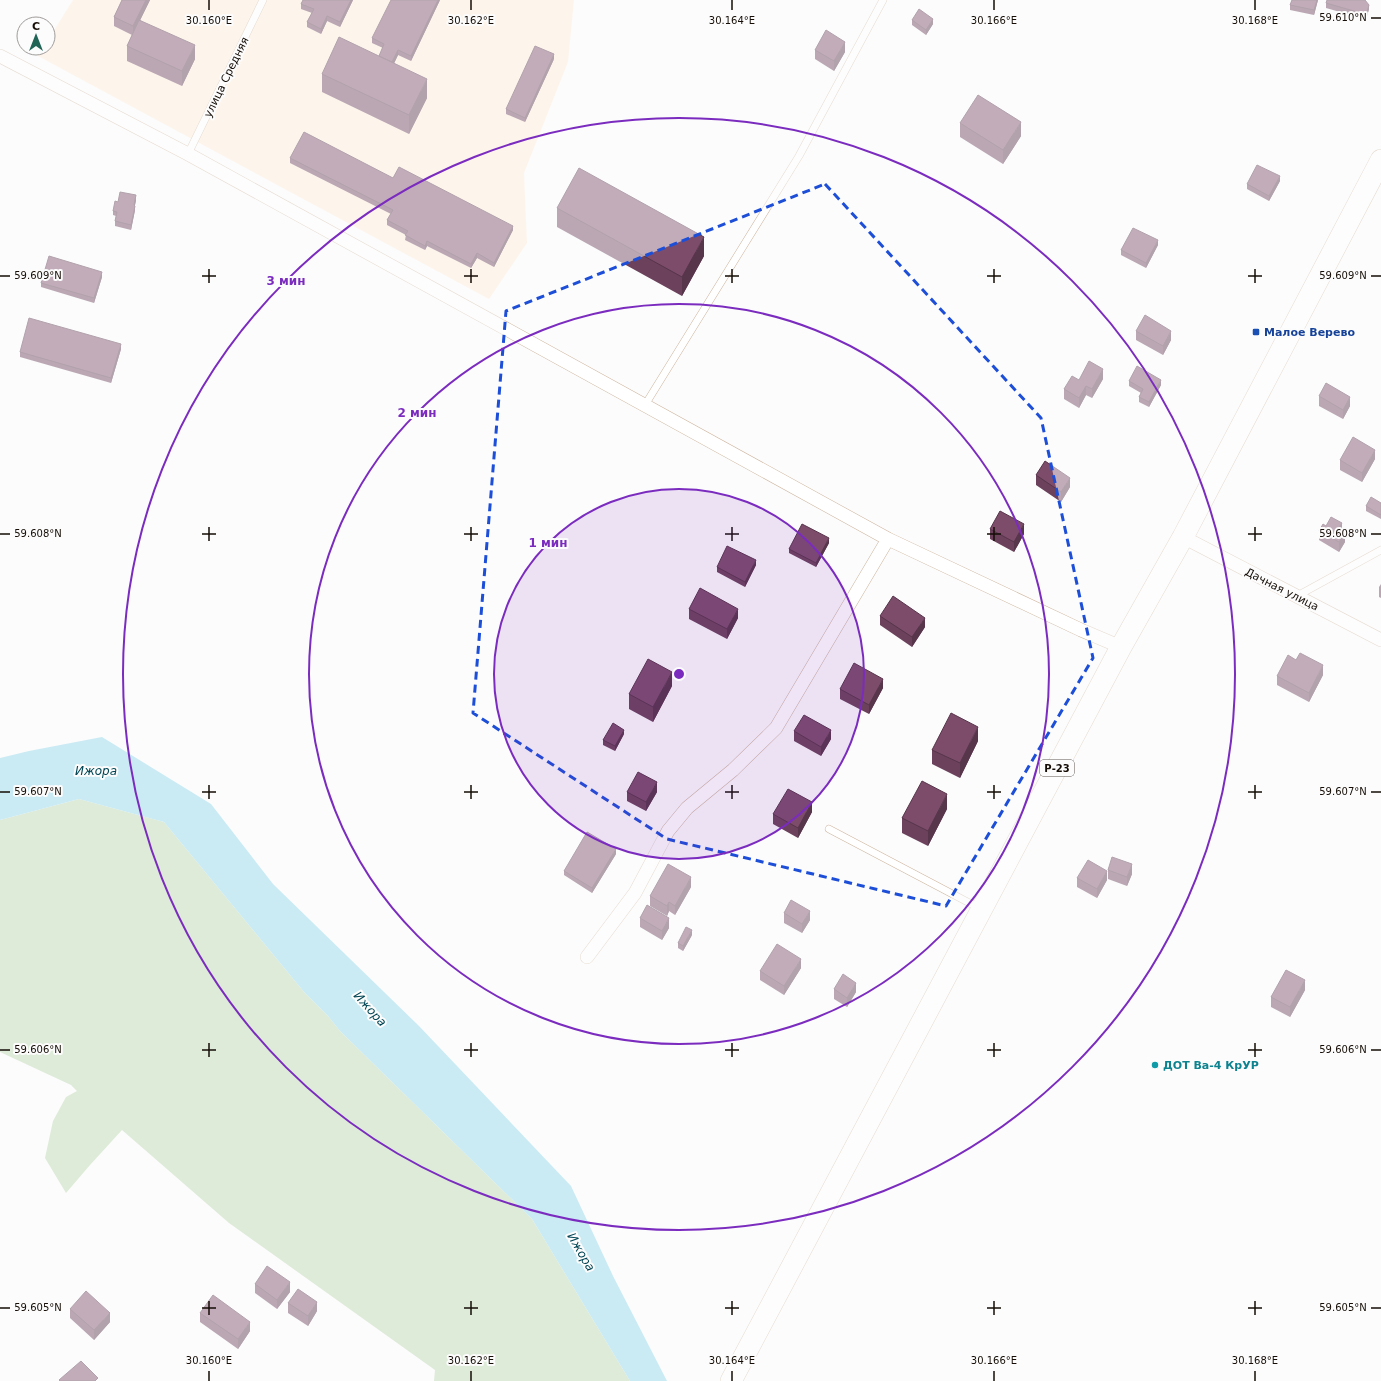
<svg xmlns="http://www.w3.org/2000/svg" width="1381" height="1381" viewBox="0 0 1381 1381" font-family="'DejaVu Sans',sans-serif">
	<style>
		.built { fill: #ffecda }
		.green { fill: #bad7af }
		.water { fill: #8fd6ec }
		.lines { fill: none; stroke-linecap: round; stroke-linejoin: round }
		.service-casing { stroke: #cdb59e; stroke-width: 8 }
		.minor-casing { stroke: #cdb59e; stroke-width: 14 }
		.primary-casing { stroke: #cdb59e; stroke-width: 22 }
		.service { stroke: #fff; stroke-width: 7 }
		.minor { stroke: #fff; stroke-width: 13 }
		.primary { stroke: #fff; stroke-width: 21 }
		.wall { fill: #6b415b }
		.shaded-wall { fill: #57354a }
		.building { fill: #7c4c6a; stroke: #57354a }
		.marked { fill: none; stroke: #1d4ed8; stroke-width: 3; stroke-dasharray: 8 5; stroke-linejoin: round }
		.ticks { fill: none; stroke: #150d06; stroke-width: 1.5 }
		.ring { fill: none; stroke: #7b2cbf; stroke-width: 2 }
		.transit-dot { fill: #1a4fb4; stroke: #fcfcfc; stroke-width: 1.5 }
		.culture-dot { fill: #0f9aa8; stroke: #fcfcfc; stroke-width: 1.5 }
		.labels { text-anchor: middle; stroke-width: 4; stroke-linejoin: round; paint-order: stroke }
		.shield { fill: #fcfcfc; stroke: #5a5550; stroke-width: 1 }
		.shield-label { font-size: 10px; font-weight: bold; fill: #150d06 }
		.street-label { font-size: 11px; fill: #150d06; stroke: #fcfcfc }
		.transit-label { font-size: 11px; font-weight: bold; fill: #164399; stroke: #fcfcfc; text-anchor: start }
		.culture-label { font-size: 11px; font-weight: bold; fill: #0d838f; stroke: #fcfcfc; text-anchor: start }
		.water-label { font-size: 12px; font-style: italic; fill: #014453; stroke: #fcfcfc }
		.ticks-label { font-size: 10px; text-anchor: middle; fill: #150d06; stroke: #fcfcfc; stroke-width: 4; stroke-linejoin: round; paint-order: stroke }
		.centre { fill: #7b2cbf; stroke: #fcfcfc; stroke-width: 2 }
		.ring-label { font-size: 12px; text-anchor: middle; font-weight: bold; fill: #7b2cbf; stroke: #fcfcfc; stroke-width: 4; stroke-linejoin: round; paint-order: stroke }
	</style>
	<rect width="100%" height="100%" fill="#fcfcfc"/>
	<path class="built" d="M73 0H574L568 62 524 173 527 243 489 299 38 56 43 48H48V40Z"/>
	<path class="green" d="M79 799 164 822 304 992 328 1016 340 1031 532 1219 630 1381H434L435 1370 229 1223 122 1130 90 1165 66 1193 45 1158 53 1121 66 1097 77 1091 71 1085 0 1052V820Z"/>
	<path class="water" d="M102 737 211 804 273 884 419 1026 571 1186 613 1276 667 1381H630L532 1219 340 1031 328 1016 304 992 164 822 79 799 0 820V758L29 751Z"/>
	<g class="lines">
		<g class="service-casing">
			<path id="service" d="M188 154 263 0
				M645 405 799 156 883 0
				M1297 596 1381 550
				M829 829 979 908"/>
		</g>
		<g class="minor-casing">
			<path id="minor" d="M0 56 188 154 888 539 1081 630 1121 647
				M1183 537 1381 640
				M587 957 635 893 668 831 687 808 733 770 776 728 888 539"/>
		</g>
		<g class="primary-casing">
			<path id="primary" d="M731 1381 1121 647 1183 537 1381 160"/>
		</g>
		<use href="#service" class="service"/>
		<use href="#minor" class="minor"/>
		<use href="#primary" class="primary"/>
	</g>
	<path class="wall" d="M122 0H150L140 20 195 59 182 86 127 61V46L132 35 114 26V17Z
		M303 0H353L340 27 327 21 321 34 307 27V22L312 13 301 9V4Z
		M440 0 411 61 398 55 394 63 427 98 409 134 322 92V74L379 56 383 48 372 43V38Z
		M1292 0H1318L1314 15 1290 10V5Z
		M1326 3 1369 9 1367 16 1361 18 1326 8Z
		M912 20 933 24 926 35 912 25Z
		M815 50 845 52 834 71 815 59Z
		M554 59 525 122 506 114V109Z
		M960 123 1021 136 1003 164 960 137Z
		M290 158 393 178 513 230 494 267 477 258 471 268 427 246 425 250 405 240 406 235 387 225V220L391 214 290 163Z
		M1280 181 1269 201 1247 189V184Z
		M136 200 135 205V210L131 230 115 226V221L116 216 113 215V211L118 202Z
		M557 208 704 256 682 296 557 227Z
		M1158 245 1146 268 1121 255V250Z
		M102 277 94 303 41 287V283Z
		M1136 331 1171 340 1163 355 1136 340Z
		M121 349 111 383 20 357V352Z
		M1103 379 1092 398 1086 395 1079 408 1064 399V389L1079 380Z
		M1129 381 1161 385 1149 407 1139 402V397L1141 393 1129 386Z
		M1319 396 1350 406 1343 419 1319 406Z
		M1375 459 1362 482 1340 470V460Z
		M1036 475 1070 487 1061 502 1036 485Z
		M1381 503V519L1366 511V506Z
		M1326 526 1342 531 1345 542 1339 552 1319 540V531Z
		M990 529 1024 534 1014 552 990 539Z
		M829 543 816 567 789 553V549Z
		M756 565 745 587 717 572V567Z
		M1381 584V598L1379 597V587Z
		M689 609 738 618 727 639 689 619Z
		M880 616 925 627 912 647 880 625Z
		M1323 675 1309 702 1277 685V676Z
		M672 686 653 722 629 709V694Z
		M883 688 869 714 840 699V689Z
		M794 731 831 739 821 756 794 741Z
		M624 734 615 751 603 745V740Z
		M978 741 960 778 932 764V750Z
		M627 792H657L646 811 627 801Z
		M947 809 928 846 902 833V818Z
		M812 812 798 838 773 824V814Z
		M616 854 592 893 564 875V871Z
		M1108 870 1132 874 1127 886 1108 879Z
		M1077 878 1107 880 1097 898 1077 887Z
		M691 887 675 915 669 911 667 916 650 906V896Z
		M784 913 810 920 802 933 784 923Z
		M640 918 669 928 662 940 640 927Z
		M692 935 683 951 678 948V943Z
		M801 968 784 995 760 980V971Z
		M834 989 856 992 847 1007 834 999Z
		M1305 990 1290 1017 1271 1007V997Z
		M255 1284 290 1292 277 1309 255 1293Z
		M288 1303 317 1311 308 1326 288 1313Z
		M70 1309 110 1322 94 1340 70 1318Z
		M200 1313 250 1331 238 1349 200 1322Z"/>
	<path class="shaded-wall" d="M146 0H150L133 35V26Z
		M351 0H353L340 27V22Z
		M438 0H440L411 61V56Z
		M1317 0H1318L1314 15V10Z
		M1369 5V9L1367 16 1361 18V13Z
		M327 16V21L321 34V29Z
		M933 19V24L926 35V30Z
		M845 42V52L834 71V61Z
		M195 45V59L182 86V71Z
		M398 50V55L392 68V63Z
		M554 54V59L525 122V118Z
		M427 79V98L409 134V115Z
		M1021 122V136L1003 164V150Z
		M1280 176V181L1269 201V196Z
		M136 195V200L134 210V205Z
		M135 206V210L131 230V225Z
		M513 226V230L494 267V263Z
		M704 237V256L682 296V277Z
		M1158 240V245L1146 268V263Z
		M427 241V246L425 250V246Z
		M477 253V258L471 268V264Z
		M102 272V277L94 303V298Z
		M1171 331V340L1163 355V346Z
		M121 344V349L111 383V378Z
		M1103 369V379L1092 398V389Z
		M1161 380V385L1149 407V402Z
		M1086 386V395L1079 408V398Z
		M1350 397V406L1343 419V410Z
		M1375 450V459L1362 482V473Z
		M1070 478V487L1061 502V492Z
		M1342 523V533L1338 529Z
		M1024 524V534L1014 552V542Z
		M1345 533V542L1339 552V542Z
		M829 538V543L816 567V563Z
		M756 560V565L745 587V582Z
		M738 609V618L727 639V629Z
		M925 618V627L912 647V637Z
		M1323 665V675L1309 702V693Z
		M672 672V686L653 722V707Z
		M883 679V688L869 714V705Z
		M978 727V741L960 778V763Z
		M624 730V734L615 751V746Z
		M831 730V739L821 756V747Z
		M657 782V792L646 811V802Z
		M947 794V809L928 846V831Z
		M812 802V812L798 838V828Z
		M616 849V854L592 893V888Z
		M1132 864V874L1127 886V877Z
		M1107 871V880L1097 898V889Z
		M691 877V887L675 915V906Z
		M669 902V911L667 916V906Z
		M810 911V920L802 933V924Z
		M669 918V928L662 940V931Z
		M692 930V935L683 951V946Z
		M801 959V968L784 995V986Z
		M1305 980V990L1290 1017V1007Z
		M856 983V992L847 1007V998Z
		M290 1282V1292L277 1309V1300Z
		M317 1302V1311L308 1326V1316Z
		M110 1313V1322L94 1340V1330Z
		M250 1322V1331L238 1349V1339Z"/>
	<path class="building" d="M122 0H146L133 26 114 17Z
		M303 0H351L340 22 327 16 321 29 307 22 314 9 301 4Z
		M391 0H438L411 56 398 50 392 62 379 56 384 44 372 38Z
		M1292 0H1317L1314 10 1290 5Z
		M1327 0H1365L1369 5 1367 12 1361 13 1326 3Z
		M919 9 933 19 926 30 912 20Z
		M139 20 195 45 182 71 127 46Z
		M826 30 845 42 834 61 815 50Z
		M339 37 427 79 409 115 322 74Z
		M535 46 554 54 525 118 506 109Z
		M978 95 1021 122 1003 150 960 123Z
		M304 132 393 178 399 167 513 226 494 263 477 253 471 264 427 241 425 246 405 235 408 231 387 220 393 210 290 158Z
		M1257 165 1280 176 1269 196 1247 184Z
		M579 168 704 237 682 277 557 208Z
		M120 192 136 195 134 205 135 206 131 225 115 221 117 212 113 211 115 201 118 202Z
		M1133 228 1158 240 1146 263 1121 250Z
		M49 256 102 272 94 298 41 283Z
		M1145 315 1171 331 1163 346 1136 331Z
		M29 318 121 344 111 378 20 352Z
		M1089 361 1103 369 1092 389 1086 386 1079 398 1064 389 1072 376 1079 380Z
		M1137 366 1161 380 1149 402 1139 397 1143 389 1129 381Z
		M1326 383 1350 397 1343 410 1319 396Z
		M1353 437 1375 450 1362 473 1340 460Z
		M1045 461 1070 478 1061 492 1036 475Z
		M1371 497 1381 503V515L1366 506Z
		M1000 511 1024 524 1014 542 990 529Z
		M1331 517 1342 523 1338 529 1345 533 1339 542 1319 531 1323 524 1326 526Z
		M802 524 829 538 816 563 789 549Z
		M727 546 756 560 745 582 717 567Z
		M700 588 738 609 727 629 689 609Z
		M893 596 925 618 912 637 880 616Z
		M1300 653 1323 665 1309 693 1277 676 1288 655 1296 660Z
		M648 659 672 672 653 707 629 694Z
		M854 663 883 679 869 705 840 689Z
		M951 713 978 727 960 763 932 750Z
		M804 715 831 730 821 747 794 731Z
		M613 723 624 730 615 746 603 740Z
		M638 772 657 782 646 802 627 792Z
		M922 781 947 794 928 831 902 818Z
		M788 789 812 802 798 828 773 814Z
		M587 832 616 849 592 888 564 871Z
		M1112 857 1132 864 1127 877 1108 870Z
		M1088 860 1107 871 1097 889 1077 878Z
		M668 864 691 877 675 906 669 902 667 906 650 896Z
		M791 900 810 911 802 924 784 913Z
		M647 905 669 918 662 931 640 918Z
		M686 927 692 930 683 946 678 943Z
		M777 944 801 959 784 986 760 971Z
		M1286 970 1305 980 1290 1007 1271 997Z
		M843 974 856 983 847 998 834 989Z
		M267 1266 290 1282 277 1300 255 1284Z
		M298 1289 317 1302 308 1316 288 1303Z
		M86 1291 110 1313 94 1330 70 1309Z
		M213 1295 250 1322 238 1339 200 1313Z
		M81 1361 98 1378 95 1381H60L59 1380Z"/>
	<path d="M0 0H1381V1381H0ZM825 184 1041 418 1093 658 946 906 667 839 473 713 506 311Z" fill="#fcfcfc" fill-opacity=".55" fill-rule="evenodd"/>
	<path class="marked" d="M825 184 1041 418 1093 658 946 906 667 839 473 713 506 311Z"/>
	<path class="ticks" d="M209 0V10M471 0V10M732 0V10M994 0V10M1255 0V10M1371 18H1381M209 269V283M471 269V283M732 269V283M994 269V283M1255 269V283M0 276H10M202 276H216M464 276H478M725 276H739M987 276H1001M1248 276H1262M1371 276H1381M209 527V541M471 527V541M732 527V541M994 527V541M1255 527V541M0 534H10M202 534H216M464 534H478M725 534H739M987 534H1001M1248 534H1262M1371 534H1381M209 785V799M471 785V799M732 785V799M994 785V799M1255 785V799M0 792H10M202 792H216M464 792H478M725 792H739M987 792H1001M1248 792H1262M1371 792H1381M209 1043V1057M471 1043V1057M732 1043V1057M994 1043V1057M1255 1043V1057M0 1050H10M202 1050H216M464 1050H478M725 1050H739M987 1050H1001M1248 1050H1262M1371 1050H1381M209 1301V1315M471 1301V1315M732 1301V1315M994 1301V1315M1255 1301V1315M0 1308H10M202 1308H216M464 1308H478M725 1308H739M987 1308H1001M1248 1308H1262M1371 1308H1381M209 1371V1381M471 1371V1381M732 1371V1381M994 1371V1381M1255 1371V1381"/>
	<circle cx="679" cy="674" r="185" fill="#7b2cbf" fill-opacity=".12"/>
	<g class="ring">
		<circle cx="679" cy="674" r="185"/>
		<circle cx="679" cy="674" r="370"/>
		<circle cx="679" cy="674" r="556"/>
	</g>
	<rect class="transit-dot" x="1252" y="328" width="8" height="8" rx="2"/>
	<circle class="culture-dot" cx="1155" cy="1065" r="4"/>
	<g class="labels">
		<rect class="shield" x="1040" y="760" width="34" height="16" rx="3"/>
		<g class="shield-label">
			<text x="1057" y="772">Р-23</text>
		</g>
		<g class="street-label">
			<text transform="translate(226 77) rotate(-64)" y="4">улица Средняя</text>
			<text transform="translate(1282 589) rotate(27)" y="4">Дачная улица</text>
		</g>
		<g class="transit-label">
			<text x="1264" y="336">Малое Верево</text>
		</g>
		<g class="culture-label">
			<text x="1163" y="1069">ДОТ Ва-4 КрУР</text>
		</g>
		<g class="water-label">
			<text x="96" y="775">Ижора</text>
			<text transform="translate(370 1009) rotate(48)" y="4">Ижора</text>
			<text transform="translate(581 1252) rotate(60)" y="4">Ижора</text>
		</g>
	</g>
	<g class="ticks-label">
		<text x="1343" y="21">59.610°N</text>
		<text x="209" y="24">30.160°E</text>
		<text x="471" y="24">30.162°E</text>
		<text x="732" y="24">30.164°E</text>
		<text x="994" y="24">30.166°E</text>
		<text x="1255" y="24">30.168°E</text>
		<text x="38" y="279">59.609°N</text>
		<text x="1343" y="279">59.609°N</text>
		<text x="38" y="537">59.608°N</text>
		<text x="1343" y="537">59.608°N</text>
		<text x="38" y="795">59.607°N</text>
		<text x="1343" y="795">59.607°N</text>
		<text x="38" y="1053">59.606°N</text>
		<text x="1343" y="1053">59.606°N</text>
		<text x="38" y="1311">59.605°N</text>
		<text x="1343" y="1311">59.605°N</text>
		<text x="209" y="1364">30.160°E</text>
		<text x="471" y="1364">30.162°E</text>
		<text x="732" y="1364">30.164°E</text>
		<text x="994" y="1364">30.166°E</text>
		<text x="1255" y="1364">30.168°E</text>
	</g>
	<circle cx="679" cy="674" r="6" class="centre"/>
	<g class="ring-label">
		<text x="286" y="285">3 мин</text>
		<text x="417" y="417">2 мин</text>
		<text x="548" y="547">1 мин</text>
	</g>
	<g transform="translate(36 36)"><circle r="19" fill="#fcfcfc" stroke="#a09c9a"/>
	<path d="M0-3L7 15L0 10L-7 15Z" fill="#216557"/>
	<text y="-6" font-size="11" font-weight="bold" text-anchor="middle" fill="#150d06">С</text>
	</g>
</svg>
